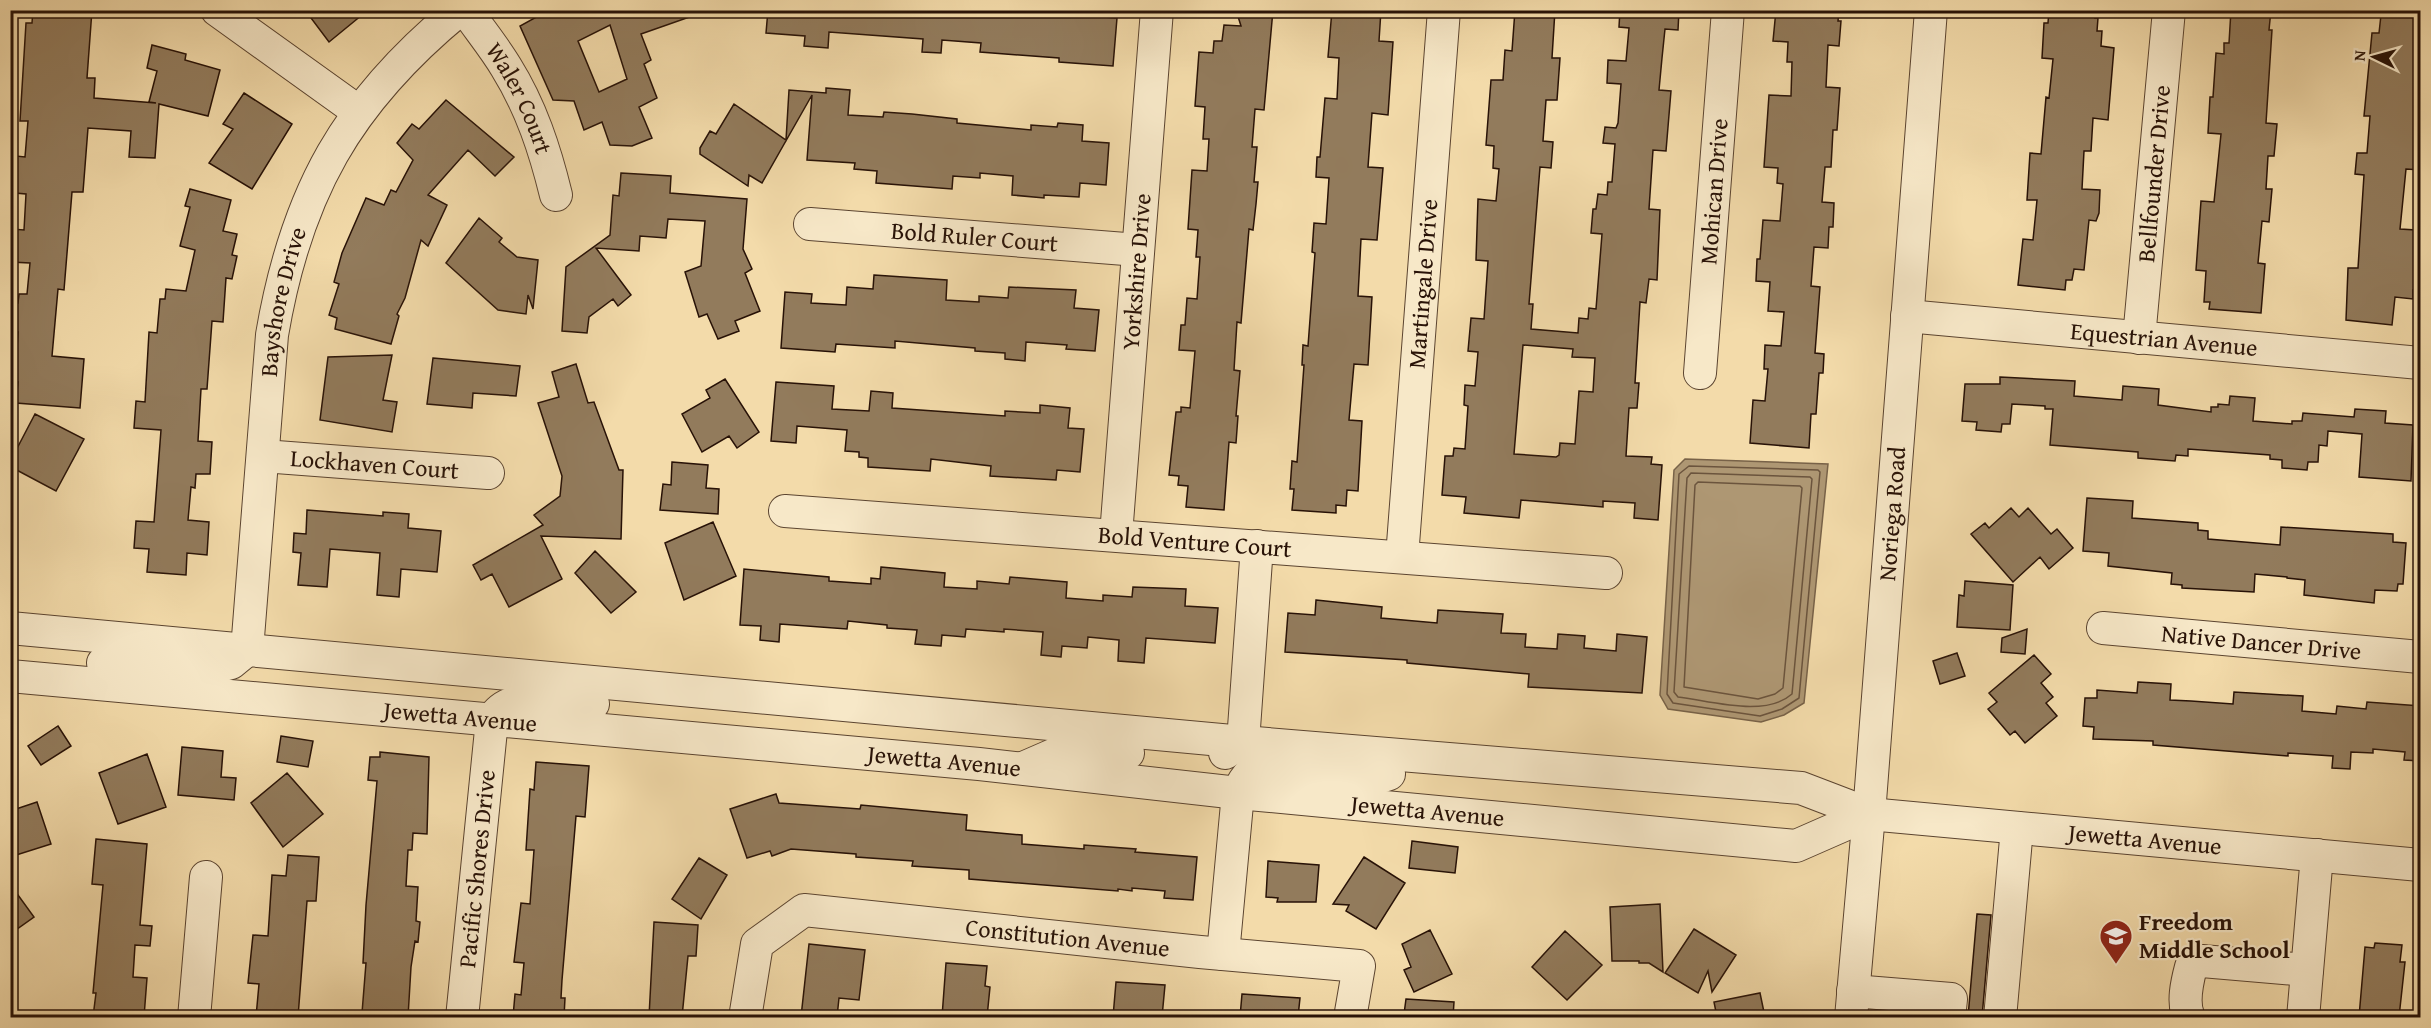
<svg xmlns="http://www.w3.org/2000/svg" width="2431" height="1028" viewBox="0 0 2431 1028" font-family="'Gentium Book Plus',serif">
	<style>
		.water { fill: #ae9773; stroke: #786248; stroke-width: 1.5 }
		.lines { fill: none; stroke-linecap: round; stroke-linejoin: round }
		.shore { stroke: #6b543d; stroke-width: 1.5 }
		.building { fill: #927b5c; stroke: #281207; stroke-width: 1.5; fill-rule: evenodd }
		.minor-casing { stroke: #5b4430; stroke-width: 34 }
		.minor { stroke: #f7e8c8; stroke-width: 32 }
		.labels { text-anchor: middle; stroke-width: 4.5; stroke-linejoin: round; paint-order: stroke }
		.street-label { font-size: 24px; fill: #281207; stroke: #f7e8c8 }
		.poi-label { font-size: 24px; font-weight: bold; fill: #281207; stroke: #f7e8c8; text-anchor: start }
	</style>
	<rect width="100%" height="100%" fill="#f3dbaa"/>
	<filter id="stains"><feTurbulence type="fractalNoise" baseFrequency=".00333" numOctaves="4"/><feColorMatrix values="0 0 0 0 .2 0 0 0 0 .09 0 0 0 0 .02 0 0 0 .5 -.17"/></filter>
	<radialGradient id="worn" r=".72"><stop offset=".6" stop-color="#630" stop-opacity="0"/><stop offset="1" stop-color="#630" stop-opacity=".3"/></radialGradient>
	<path class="water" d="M1685 459 1828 464 1804 703 1784 715 1761 722 1668 709 1660 695 1674 470Z"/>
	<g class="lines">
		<path class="shore" d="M1689 466 1818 470 1820 472 1799 698 1782 709 1760 716 1673 703 1667 694 1679 474Z
			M1691 473 1810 477 1812 479 1792 694C1765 718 1711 701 1678 697L1674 692 1687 478Z
			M1698 482 1800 486 1802 488 1783 688 1775 694 1758 699 1684 687 1695 485Z"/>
	</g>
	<path class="building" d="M33 10H92L87 78H95L94 98 156 103 149 102 157 71 147 68 152 45 186 54 185 60 220 70 208 116 159 104 155 158 129 157 131 131 88 128 83 192H72L64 290 58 289 52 356 84 359 80 408 16 403 18 382H15L18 332 10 331V303H18L19 294H27L30 263 10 262V250L12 229 24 230 26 194 15 193 16 182H14L16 156 25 157 28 121H20L26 23H32Z
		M305 10H368L329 42Z
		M549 10H701V13L641 34 651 60 644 64 657 98 639 107 652 138 632 146 610 145 602 122 584 130 574 101 553 100 520 26ZM610 25 627 79 599 92 578 41Z
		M768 10H1090V16L1117 18 1113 66 1059 62V58L980 52 981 43 942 40 941 53 922 52 923 39 829 32 828 48 804 46 805 36 766 33Z
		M1236 10H1273L1264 110 1255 109 1252 147H1257L1254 182H1258L1256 204 1253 230 1249 229 1241 323 1237 322 1234 370 1240 371 1236 416H1238L1236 443 1229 442 1224 510 1186 507 1188 486 1178 485 1179 476 1169 475 1176 412H1181V407L1190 408 1195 351 1179 350 1181 325H1185L1187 298 1197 299 1200 257H1196L1198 230 1188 229 1192 170 1207 171 1209 139H1203L1205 107 1195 106 1199 52 1213 53 1214 41H1222L1224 25 1241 26Z
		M1332 10H1381L1379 41 1393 42 1388 115 1372 113 1368 167 1383 168 1377 240 1361 239 1358 296 1372 297 1368 365 1354 364 1349 420 1362 421 1358 491 1347 490 1346 506 1336 505V513L1292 510 1294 489H1290L1292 461 1297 462 1304 365H1302L1303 345 1308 346 1315 253 1312 252 1314 223 1326 224 1329 178 1316 177 1317 157H1320L1325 98 1337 99 1339 58 1328 57Z
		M1515 10H1555L1552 58H1560L1557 100H1546L1543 141 1553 142 1551 168 1540 167 1529 304H1533L1531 329 1578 333 1579 318 1588 319 1589 308 1596 309 1602 234 1591 233 1593 209H1596L1598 194 1607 195 1608 182H1612L1615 144 1603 143 1605 127 1616 128 1618 123 1621 84 1607 83 1608 60 1626 61 1629 28 1619 27 1620 10H1679L1678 30 1665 29 1662 58 1659 90 1671 91 1666 151 1653 150 1649 209 1660 210 1657 280 1649 279 1646 303 1640 302 1635 383H1639L1637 408H1629L1626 456 1652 457 1651 464 1662 465 1658 520 1634 518 1635 503 1603 501V507L1521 500 1519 518 1464 513 1466 497 1442 495 1445 456H1453L1454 448 1465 449 1468 406 1464 405 1465 385 1475 386 1478 352 1468 351 1471 318 1484 319 1488 261 1476 260 1478 199 1496 201 1499 169 1493 168 1494 146 1486 145 1491 80H1503L1505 50 1512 51ZM1523 345 1573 349 1572 357 1595 358 1593 392 1579 391 1575 444 1560 443 1559 455 1556 457 1514 454Z
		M1776 10H1839L1838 21H1841L1839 46 1828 45 1826 87 1840 88 1837 130H1833L1831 167H1825L1822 202 1834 203 1833 227H1829L1828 248 1814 247 1811 286 1820 287 1815 353 1824 354 1823 373H1819L1816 414H1811L1809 448 1750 443 1753 400 1765 401 1768 369H1764L1765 345 1781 346 1784 312 1768 311 1770 282 1756 281 1757 259H1760L1763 220 1780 221 1783 184 1777 183 1778 168 1764 167 1769 95 1791 96 1792 62H1787L1788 42 1773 41Z
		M2049 10 2095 14V18H2098L2097 31H2102L2101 46 2114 48 2108 120 2093 118 2091 151H2084L2082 189 2100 190 2099 213 2096 221 2089 220 2084 270 2074 269 2072 280H2066L2065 290 2018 285 2023 239 2033 240 2037 200H2027L2030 153 2041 154 2046 97 2049 98 2053 59 2042 58 2044 23H2048Z
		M2231 10H2271L2269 30H2272L2266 123 2277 124 2274 156H2268L2266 189H2272L2269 222 2262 221 2258 263 2265 264 2261 313 2209 309 2210 302H2204L2206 271 2196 270 2201 201 2214 202 2221 134 2208 133 2210 97H2213L2216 53 2224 54V43H2229Z
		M2388 10H2421V43L2416 92H2421V170L2406 169 2400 229 2416 230V240H2418L2415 290H2413V299L2395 297 2392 325 2346 320 2348 268H2358L2364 175 2355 174 2357 153H2367L2370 116H2364L2372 33H2379L2381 15H2388Z
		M826 88 850 90 848 115 883 117 884 112 912 114 957 119V123L1031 130V125L1057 127 1058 123 1083 125 1082 141 1109 143 1106 185 1080 183 1079 197 1044 195V198L1012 195 1013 176 980 173V178L953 176 952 189 876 183 877 171 854 169 855 163 807 160 812 95 762 183 749 175 748 186 700 154V148L710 131 716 134 734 104 786 140 789 90 826 93Z
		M244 93 292 124 252 189 209 163 233 129 223 124Z
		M446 100 514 157 495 176 468 150 428 195 447 205 428 246 421 240 405 298 397 314 399 316 391 344 335 329 337 318 329 315 339 284 334 282 342 253 366 198 384 205 391 190 396 192 413 160 397 143 412 124 419 129Z
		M621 173 671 176 670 193 747 199 743 249 752 269 745 273 760 311 735 321 739 331 718 339 707 314 699 317 685 272 701 266 705 221 668 219 666 238 640 236 639 251 596 248 631 295 618 306 613 299 589 317 587 333 562 331 566 267 610 235 613 195 619 196Z
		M190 189 231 200 223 231 237 234 232 255 237 256 232 279 226 278 223 322 212 321 207 389H201L198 441 212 442 210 474H196L195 488 191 487 188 520 209 522 207 555 187 553 186 575 147 572 149 549 134 548 136 521 154 522 161 430 134 428 136 401 145 402 149 332 157 333 160 299H165L166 289 186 291 195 250 180 246 190 207 185 206Z
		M479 218 502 238 499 242 517 257 538 260 533 309 528 295 526 314 498 310 446 263Z
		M874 275 947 280 946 300 979 302V296L1008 298 1009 287 1076 290 1074 308 1099 310 1095 351 1066 349 1067 345 1026 342 1025 361 1005 359V353L975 351V348L895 341V348L836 344 835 352 781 348 785 292 812 294 811 303 846 305 847 287 873 289Z
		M392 355 383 400 397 402 392 432 320 420 328 357Z
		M433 358 520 366 516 396 473 393 472 408 427 404Z
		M576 364 588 403 594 402 619 470H623L621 539 541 536 562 579 509 607 492 574 481 580 473 565 543 525 534 515 560 496 562 476 538 403 559 397 552 372Z
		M2000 377 2075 381 2074 396 2122 400 2123 386 2159 389 2158 405 2211 412V407H2218V404L2229 405 2230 396 2255 398 2253 421 2292 424V421H2302L2303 413 2354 417 2355 409 2386 411 2385 423 2413 425 2411 481 2359 477 2362 434 2328 431 2327 446 2319 445 2318 462H2308L2307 470 2282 468V460L2270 459V455L2188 449V456L2176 455 2175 461 2138 458V452L2050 445 2053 409H2045V406L2012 404 2010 424H2002L2001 432 1976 430 1977 422 1962 421 1965 384H2000Z
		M725 379 759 432 737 448 729 436 702 452 682 414 710 398 706 390Z
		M776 382 834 386 832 409 869 411 871 391 893 393 892 408 1005 416V411L1040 413V405L1070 408 1068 428 1084 429 1080 472 1057 470 1056 480 990 476 991 466 931 459 930 471 868 467V458L859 457V452L845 451 847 430 797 426 796 443 771 441Z
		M35 414 84 439 56 491 11 467 12 458Z
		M672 462 708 465 706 488 719 489 718 514 660 510 663 484 671 485Z
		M2087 498 2133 501 2132 518 2198 523V530L2208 531V539L2280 545 2281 527 2393 534V542L2406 543 2403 584H2398L2397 591 2375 590 2374 603 2304 595 2305 580 2287 578V577L2255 574 2254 592 2182 588V585L2171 584 2172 573 2108 566 2109 553 2083 551Z
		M2011 508 2019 517 2028 508 2051 534 2057 529 2073 548 2049 569 2040 557 2013 582 1971 534 1985 523 1989 528Z
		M307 510 383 516V512L409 514 408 528 441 531 437 572 401 569 399 597 377 595 380 553 330 549 327 587 298 585 301 553 293 552 294 533 306 534Z
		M713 522 736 576 684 600 665 543Z
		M595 551 636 592 611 613 575 573Z
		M881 567 945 573 944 587 977 589V581L1009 584 1010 577 1067 582 1066 598 1103 601V595L1132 597 1133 587 1186 589 1185 606 1218 608 1215 643 1146 638 1144 663 1118 661 1119 640 1088 637 1087 648 1062 646 1061 657 1041 655 1043 632 1004 629V632L966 629 965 637 942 635 941 646 915 644 917 630 887 628V625L848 621 847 629 780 624 779 642 760 640 761 626 740 625 744 569 829 577V581L871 584V578L880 579Z
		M1965 581 2013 585 2010 630 1957 627 1959 595 1964 596Z
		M1316 600 1382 607 1381 618 1437 623 1438 610 1503 614 1501 633 1526 634 1525 647 1557 649 1558 634 1585 636 1584 648 1616 651 1617 634 1647 637 1642 693 1528 687 1529 674 1407 663V660L1285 652 1288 613 1315 615Z
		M2027 629 2025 654 2001 652 2002 638Z
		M1957 653 1965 676 1940 684 1933 661Z
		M2034 655 2051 674 2041 683 2053 697 2046 703 2057 716 2025 743 2015 731 2010 735 1988 709 1997 702 1989 693Z
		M2138 682 2171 684 2170 700 2191 701 2233 704 2234 692 2303 696 2302 711 2336 714 2337 706 2366 709 2367 702 2421 706V761L2404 760 2405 752 2373 749V753L2351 752 2350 769 2332 768 2333 756 2288 753V756L2153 745V741L2093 739 2094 727 2083 726 2085 698H2097V690L2137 693Z
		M58 726 71 746 41 765 28 746Z
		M281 736 313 741 308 767 277 762Z
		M182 747 223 751 221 777 236 778 234 800 178 795Z
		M380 752 429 757 427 834 413 833 412 850H408L406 886 418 887 416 921 420 922 418 942 415 941 411 967 408 1017 362 1013 366 963H363L366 905 377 781 368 780 370 757H380Z
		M147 754 166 807 118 824 99 773Z
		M536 762 589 766 585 817 576 816 562 980 561 998H565L564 1017H513L515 994 521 995 524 963 514 962 521 903 530 904 534 850H526L530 789 534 790Z
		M287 773 323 814 283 847 251 803Z
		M776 794 779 803 860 809 861 805 967 815 966 830 1022 835V844L1084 849V845L1136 849 1135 852 1197 857 1193 900 1164 898 1165 891 1132 888V891L1118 889V891L969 879V870L912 866 913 861 856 857V854L791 849 772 856 770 851 747 858 730 809Z
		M37 802 51 844 10 857V811Z
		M96 839 147 844 140 925 152 926 150 946 135 945 133 977 147 978 144 1017H93L96 993H93L103 885 92 884Z
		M1412 841 1458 847 1455 873 1409 868Z
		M288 855 319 857 316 901H307L298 1017H256L259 984 248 983 253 935 268 936 272 875 286 876Z
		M1364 857 1405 883 1376 929 1346 911 1349 905 1333 904Z
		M699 858 727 875 701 919 672 899Z
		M1268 861 1319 865 1316 902H1277L1278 898 1266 897Z
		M10 884 34 917 10 934Z
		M1660 904 1663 972 1649 963H1639V961H1612L1610 907Z
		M1977 914 1991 915 1982 1017H1968Z
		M654 922 698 925 696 956H688L682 1017H649Z
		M1694 929 1736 955 1712 992 1708 971 1698 993 1665 973Z
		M1430 930 1452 974 1414 992 1404 970 1411 967 1402 944Z
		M1565 931 1602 965 1567 1000 1532 967Z
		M2375 943 2402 945 2400 962H2405L2399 1017H2359L2365 947 2374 948Z
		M809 944 865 950 859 1000 839 998 837 1017H801Z
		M946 963 987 966 985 986 990 987 987 1017H942Z
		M1116 982 1165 985 1162 1017H1113Z
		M1760 993 1765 1017H1717L1714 1002Z
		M1242 994 1300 998 1298 1017H1240Z
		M1406 999 1454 1002 1453 1017H1411V1015L1404 1014Z"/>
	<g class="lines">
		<g class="minor-casing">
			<g id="minor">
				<path d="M217 10 359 112"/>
				<path id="s1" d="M466 10C479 29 494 47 506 67 531 107 545 150 556 195"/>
				<path id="s2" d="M810 224 1138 250"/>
				<path id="s3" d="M1907 316 2420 363"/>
				<path id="s4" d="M2139 338 2169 10"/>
				<path id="s5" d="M1700 373 1728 10"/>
				<path id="s6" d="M263 456 488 473"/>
				<path id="s7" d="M785 511 1606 573"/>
				<path id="s8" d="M1116 535 1157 10"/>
				<path id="s9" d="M1402 557 1444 10"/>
				<path id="s10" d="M10 628 1243 742 1801 788 1869 814 2420 865"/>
				<path id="s11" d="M2103 628 2420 657"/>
				<path id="s12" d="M103 663 208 669 231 663 247 650 272 335C296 193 347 102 459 10"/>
				<path id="s13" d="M10 676 979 764 1238 793 1796 846 1869 814"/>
				<path d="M1225 753 1243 742 1257 546"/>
				<path d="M1023 768 1069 748 1128 753"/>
				<path d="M1223 954 1238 793C1241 787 1245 777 1251 773 1270 762 1357 774 1383 776L1389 774"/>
				<path d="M1853 991 1951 999 1949 1018"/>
				<path d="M194 1018 206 877"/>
				<path id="s14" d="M462 1018 492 720C510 688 563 701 593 704"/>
				<path id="s15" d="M745 1018 757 944 804 910 1200 952 1359 966 1350 1018"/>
				<path id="s16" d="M1851 1018 1869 814 1931 10"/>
				<path d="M2000 1018 2017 828"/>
				<path d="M2189 1018C2182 1003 2187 982 2191 967L2202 961 2307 970"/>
				<path d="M2303 1018 2317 855"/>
			</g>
		</g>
		<use href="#minor" class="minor"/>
	</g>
	<defs>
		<g id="school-pin" transform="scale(1.725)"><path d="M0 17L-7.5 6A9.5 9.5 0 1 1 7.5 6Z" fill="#8f2418" stroke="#f7e8c8"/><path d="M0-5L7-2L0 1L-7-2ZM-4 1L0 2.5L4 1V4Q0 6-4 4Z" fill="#fff"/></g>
	</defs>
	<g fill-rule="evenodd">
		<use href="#school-pin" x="2116" y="936"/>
	</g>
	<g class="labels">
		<g class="street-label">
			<text dy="8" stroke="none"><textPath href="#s1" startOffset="104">Waler Court</textPath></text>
			<text dy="8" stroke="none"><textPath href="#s4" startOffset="165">Bellfounder Drive</textPath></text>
			<text dy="8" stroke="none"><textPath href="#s5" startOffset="182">Mohican Drive</textPath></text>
			<text dy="8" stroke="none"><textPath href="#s2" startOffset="165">Bold Ruler Court</textPath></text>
			<text dy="8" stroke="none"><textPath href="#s8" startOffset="264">Yorkshire Drive</textPath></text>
			<text dy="8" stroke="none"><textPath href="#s9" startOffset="274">Martingale Drive</textPath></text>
			<text dy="8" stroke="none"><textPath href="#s12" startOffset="500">Bayshore Drive</textPath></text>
			<text dy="8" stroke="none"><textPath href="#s3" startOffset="258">Equestrian Avenue</textPath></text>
			<text dy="8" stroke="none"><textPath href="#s6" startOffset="112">Lockhaven Court</textPath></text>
			<text dy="8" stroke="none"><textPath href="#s16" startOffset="506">Noriega Road</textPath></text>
			<text dy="8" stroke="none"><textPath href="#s7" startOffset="411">Bold Venture Court</textPath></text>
			<text dy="8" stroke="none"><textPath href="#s11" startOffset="159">Native Dancer Drive</textPath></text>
			<text dy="8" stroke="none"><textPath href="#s13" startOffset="452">Jewetta Avenue</textPath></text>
			<text dy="8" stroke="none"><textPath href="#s13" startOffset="938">Jewetta Avenue</textPath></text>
			<text dy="8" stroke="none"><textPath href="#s13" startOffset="1424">Jewetta Avenue</textPath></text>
			<text dy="8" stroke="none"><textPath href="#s10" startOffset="2148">Jewetta Avenue</textPath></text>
			<text dy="8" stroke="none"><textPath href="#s14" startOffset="150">Pacific Shores Drive</textPath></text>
			<text dy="8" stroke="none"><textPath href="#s15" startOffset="398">Constitution Avenue</textPath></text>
		</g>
		<g class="poi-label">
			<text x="2139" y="930">Freedom<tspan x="2139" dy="28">Middle School</tspan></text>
		</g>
	</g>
	<rect width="2431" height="1028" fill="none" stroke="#f3dbaa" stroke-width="36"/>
	<rect x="12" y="12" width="2407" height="1004" fill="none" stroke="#281207" stroke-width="3"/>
	<rect x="18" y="18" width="2395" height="992" fill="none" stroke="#281207" stroke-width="1.5"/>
	<g transform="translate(2374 57) rotate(275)" stroke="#f7e8c8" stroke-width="4.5" paint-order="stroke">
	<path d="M0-4.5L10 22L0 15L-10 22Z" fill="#281207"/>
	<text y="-9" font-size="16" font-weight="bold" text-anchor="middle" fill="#281207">N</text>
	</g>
	<rect width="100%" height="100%" filter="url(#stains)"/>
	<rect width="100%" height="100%" fill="url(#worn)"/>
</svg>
